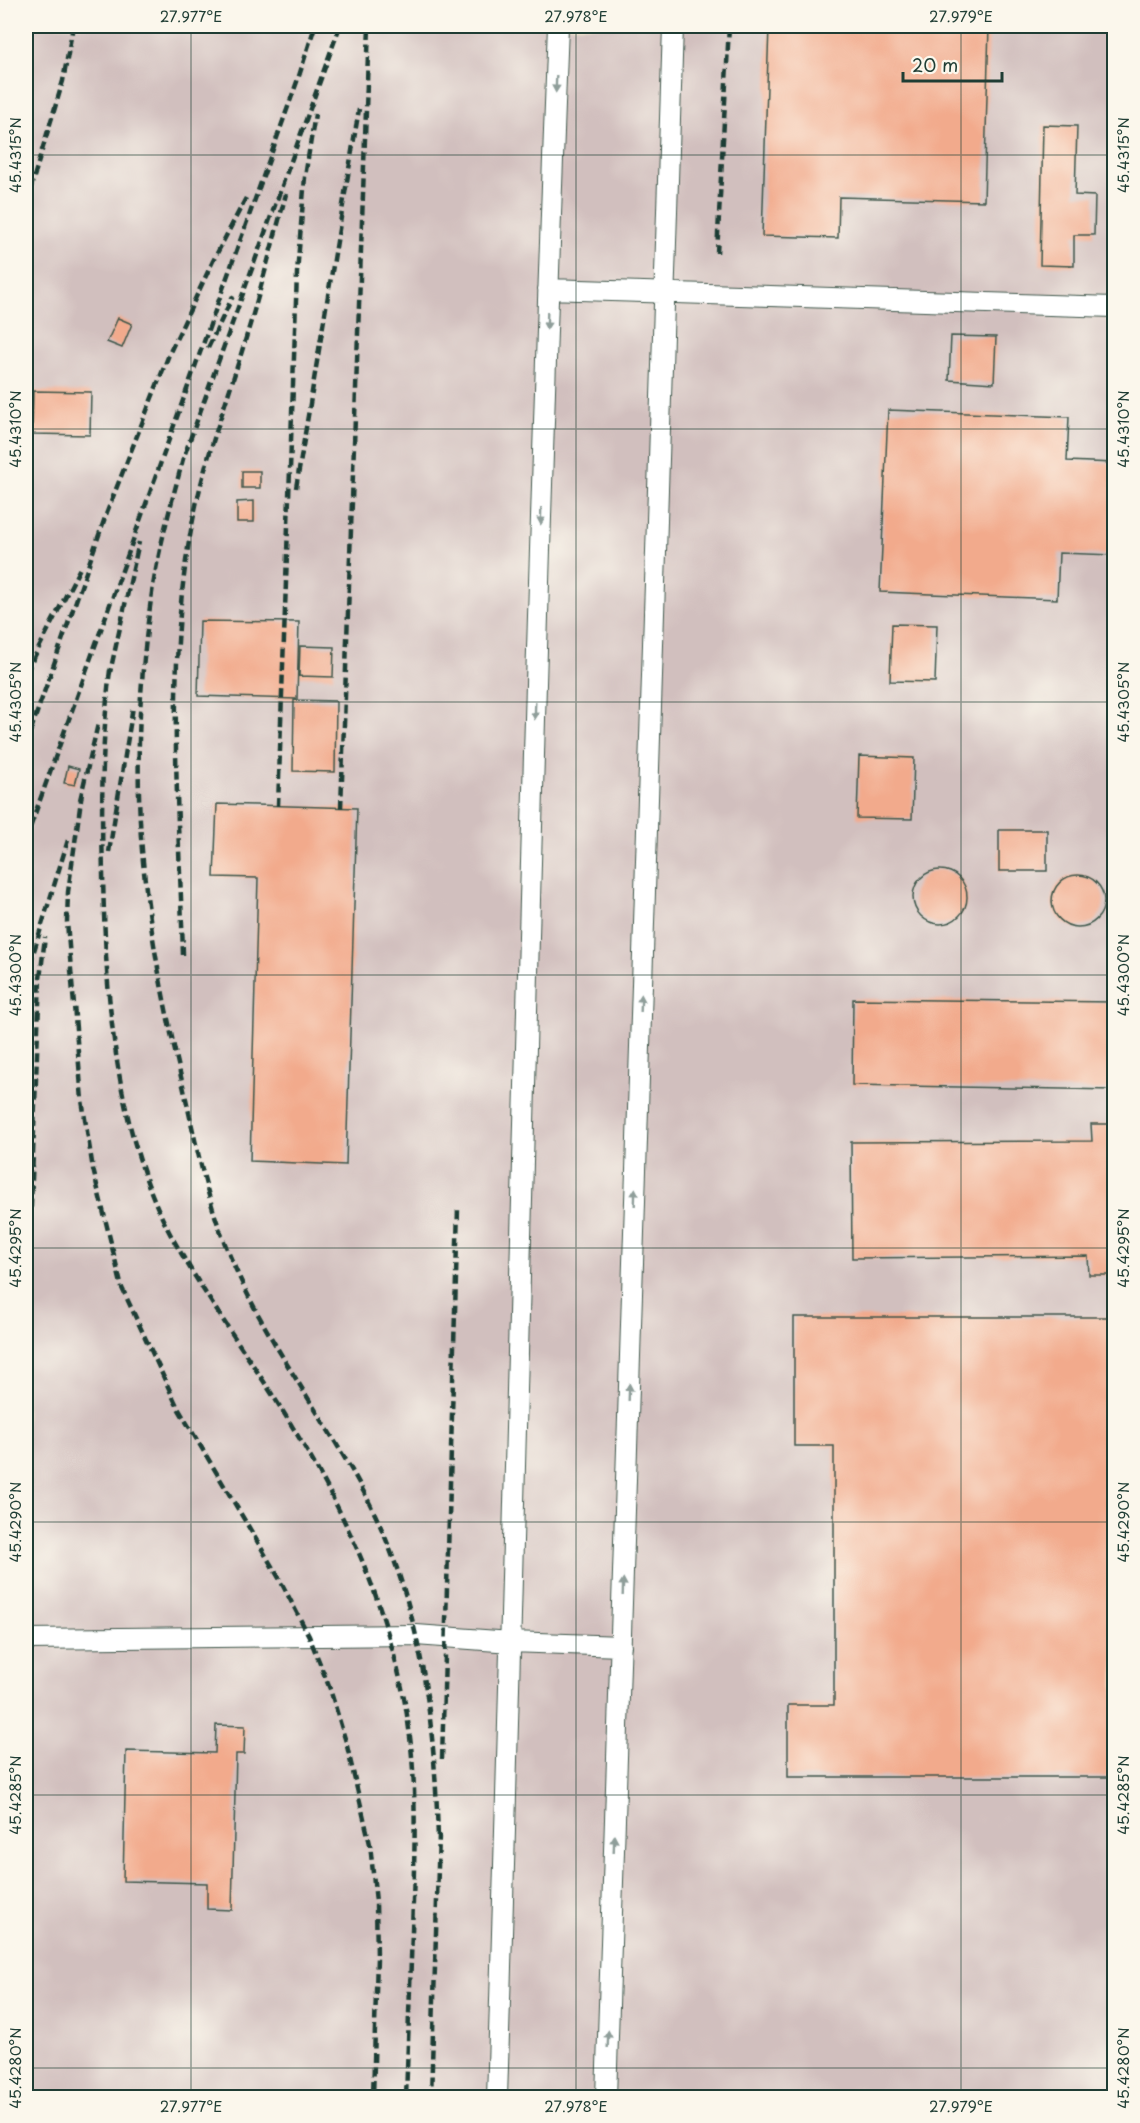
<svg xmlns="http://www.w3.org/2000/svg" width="1140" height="2123" viewBox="0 0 1140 2123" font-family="'Playpen Sans',sans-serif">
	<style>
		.industrial { fill: #d1bfbe }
		.building { fill: #f2aa8c }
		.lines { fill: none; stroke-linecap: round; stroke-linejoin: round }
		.service-casing { stroke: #3e564a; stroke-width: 22 }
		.service { stroke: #fff; stroke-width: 20 }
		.rail { stroke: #1f3d34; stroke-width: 4.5; stroke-dasharray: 9 4.5; stroke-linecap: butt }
		.oneway { fill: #8f9e9a }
		.ticks { fill: none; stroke: #1f3d34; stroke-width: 1.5; stroke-opacity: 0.45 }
		.neatline { fill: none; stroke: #1f3d34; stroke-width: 2 }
		.ticks-label { font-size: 15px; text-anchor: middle; fill: #1f3d34 }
	</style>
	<rect width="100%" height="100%" fill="#fbf7ec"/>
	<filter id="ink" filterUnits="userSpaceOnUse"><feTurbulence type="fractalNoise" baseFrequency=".0167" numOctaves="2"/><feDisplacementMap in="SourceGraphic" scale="12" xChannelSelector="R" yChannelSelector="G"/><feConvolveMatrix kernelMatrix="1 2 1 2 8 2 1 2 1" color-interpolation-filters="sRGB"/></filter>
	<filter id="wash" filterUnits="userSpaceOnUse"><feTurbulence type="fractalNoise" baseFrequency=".008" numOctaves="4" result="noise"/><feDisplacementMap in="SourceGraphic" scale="24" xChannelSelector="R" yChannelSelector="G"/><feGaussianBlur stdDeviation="1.35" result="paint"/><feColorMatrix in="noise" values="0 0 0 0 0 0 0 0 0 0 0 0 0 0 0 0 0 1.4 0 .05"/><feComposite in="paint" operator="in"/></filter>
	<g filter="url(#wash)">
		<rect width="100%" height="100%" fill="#f1e5c9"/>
		<path class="industrial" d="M26 26H1114V2097L26 2098Z"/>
		<g id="blocks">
			<path class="building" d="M769 26H989L984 201 839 197 838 238 762 236Z
				M1043 125 1077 126 1075 195 1095 196 1094 235H1074V266L1040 265Z
				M118 318 132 324 122 348 107 342Z
				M951 336 996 337 994 383 949 380Z
				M33 391 91 392 90 435 32 434Z
				M888 410 1069 417 1067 461 1114 463V555L1059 553 1057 599 880 592Z
				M242 471H260V488H242Z
				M254 501V522H237V502Z
				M200 621 299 622 297 699 198 696Z
				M892 624 937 625 935 682 890 681Z
				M300 646 334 647 333 677 299 676Z
				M294 700 336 701 335 772 293 771Z
				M859 756 914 758 912 819 857 818Z
				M68 766 79 769 75 785 64 783Z
				M217 804 357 808 346 1165 250 1161 258 878 214 877Z
				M999 830H1047V871H999Z
				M913 897a27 27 0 1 1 54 0a27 27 0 1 1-54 0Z
				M1052 901a26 26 0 1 1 52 0a26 26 0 1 1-52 0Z
				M853 999 1114 1002V1090L852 1085Z
				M1091 1124H1114V1275H1089L1088 1256 852 1258 851 1142 1092 1141Z
				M794 1317H1114V1777H788V1705H834V1446H794Z
				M216 1725 245 1726 244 1754H236L232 1910 207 1909V1883L123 1881 126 1751 215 1753Z"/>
		</g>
	</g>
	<g filter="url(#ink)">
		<use href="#blocks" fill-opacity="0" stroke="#3e564a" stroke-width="1.5"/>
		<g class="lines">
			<g class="service-casing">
				<path id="service" d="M548 289 1114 307
					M26 1639 416 1635 511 1642 621 1646
					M497 2098C519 1407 531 716 558 26
					M606 2098 673 26"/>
			</g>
			<use href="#service" class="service"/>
			<path class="rail" d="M340 26 183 459C172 501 160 543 153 586 137 691 133 798 148 904 156 964 168 1023 182 1081 196 1143 207 1205 233 1263 269 1347 327 1420 369 1502 422 1607 435 1724 438 1840
				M26 50 29 26
				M30 190 63 81 73 26
				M717 253 729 26
				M208 348 233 296
				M296 488 359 109
				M110 670C102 738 101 805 103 873 105 991 115 1134 173 1239 202 1291 237 1340 270 1391 319 1467 363 1547 388 1634 397 1664 405 1697 409 1729 418 1796 414 1865 412 1932 410 1987 408 2042 406 2098
				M26 673 80 568
				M109 677 139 542
				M26 744 107 512 170 352 213 261 248 194
				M82 793 68 892 67 922 82 1100 93 1169 122 1288 178 1408 279 1578 309 1636 330 1689 346 1742 370 1844 376 1902 377 1957 373 2098
				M80 800 98 724
				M278 806 297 273 305 177 315 114
				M341 808 369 26
				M26 839 298 79 315 26
				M109 852 133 707
				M183 955C179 813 165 666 192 525 203 465 224 409 242 351 258 299 272 246 286 194
				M26 977 68 840
				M26 1066 30 1039
				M26 1329 40 979 45 937
				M442 1759 458 1208
				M431 2098 439 1834"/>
		</g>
		<defs><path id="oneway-solid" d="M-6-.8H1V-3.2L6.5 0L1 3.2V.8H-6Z" transform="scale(1.5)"/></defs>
		<g class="oneway">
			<use href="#oneway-solid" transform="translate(556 84) rotate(92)"/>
			<use href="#oneway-solid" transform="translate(547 321) rotate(92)"/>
			<use href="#oneway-solid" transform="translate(541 516) rotate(92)"/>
			<use href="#oneway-solid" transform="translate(535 711) rotate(92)"/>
			<use href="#oneway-solid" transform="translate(641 1003) rotate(-88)"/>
			<use href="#oneway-solid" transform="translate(635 1197) rotate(-88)"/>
			<use href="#oneway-solid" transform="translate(629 1392) rotate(-88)"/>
			<use href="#oneway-solid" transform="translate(623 1587) rotate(-88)"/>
			<use href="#oneway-solid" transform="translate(614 1844) rotate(-88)"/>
			<use href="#oneway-solid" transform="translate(608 2039) rotate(-88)"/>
		</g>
	</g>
	<path class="ticks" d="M191 26V2098M576 26V2098M961 26V2098M26 155H1114M26 429H1114M26 702H1114M26 975H1114M26 1248H1114M26 1522H1114M26 1795H1114M26 2068H1114"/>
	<rect width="1140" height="2123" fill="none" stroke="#fbf7ec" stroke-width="66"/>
	<path d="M903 72v9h99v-9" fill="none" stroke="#1f3d34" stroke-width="3"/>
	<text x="912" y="72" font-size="18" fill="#1f3d34" stroke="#fbf7ec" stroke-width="4.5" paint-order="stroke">20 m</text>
	<rect x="33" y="33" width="1074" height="2057" class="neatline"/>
	<g class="ticks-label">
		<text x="191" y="22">27.977°E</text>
		<text x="576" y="22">27.978°E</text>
		<text x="961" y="22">27.979°E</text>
		<text transform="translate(16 155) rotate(-90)" y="5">45.4315°N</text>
		<text transform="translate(1124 155) rotate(-90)" y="5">45.4315°N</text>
		<text transform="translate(16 429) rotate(-90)" y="5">45.4310°N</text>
		<text transform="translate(1124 429) rotate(-90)" y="5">45.4310°N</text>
		<text transform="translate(16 702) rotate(-90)" y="5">45.4305°N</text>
		<text transform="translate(1124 702) rotate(-90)" y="5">45.4305°N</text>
		<text transform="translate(16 975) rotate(-90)" y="5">45.4300°N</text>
		<text transform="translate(1124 975) rotate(-90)" y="5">45.4300°N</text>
		<text transform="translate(16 1248) rotate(-90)" y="5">45.4295°N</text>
		<text transform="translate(1124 1248) rotate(-90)" y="5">45.4295°N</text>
		<text transform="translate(16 1522) rotate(-90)" y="5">45.4290°N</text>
		<text transform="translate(1124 1522) rotate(-90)" y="5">45.4290°N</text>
		<text transform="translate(16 1795) rotate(-90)" y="5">45.4285°N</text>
		<text transform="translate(1124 1795) rotate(-90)" y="5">45.4285°N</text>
		<text transform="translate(16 2068) rotate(-90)" y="5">45.4280°N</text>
		<text transform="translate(1124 2068) rotate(-90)" y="5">45.4280°N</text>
		<text x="191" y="2112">27.977°E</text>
		<text x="576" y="2112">27.978°E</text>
		<text x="961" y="2112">27.979°E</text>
	</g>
</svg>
